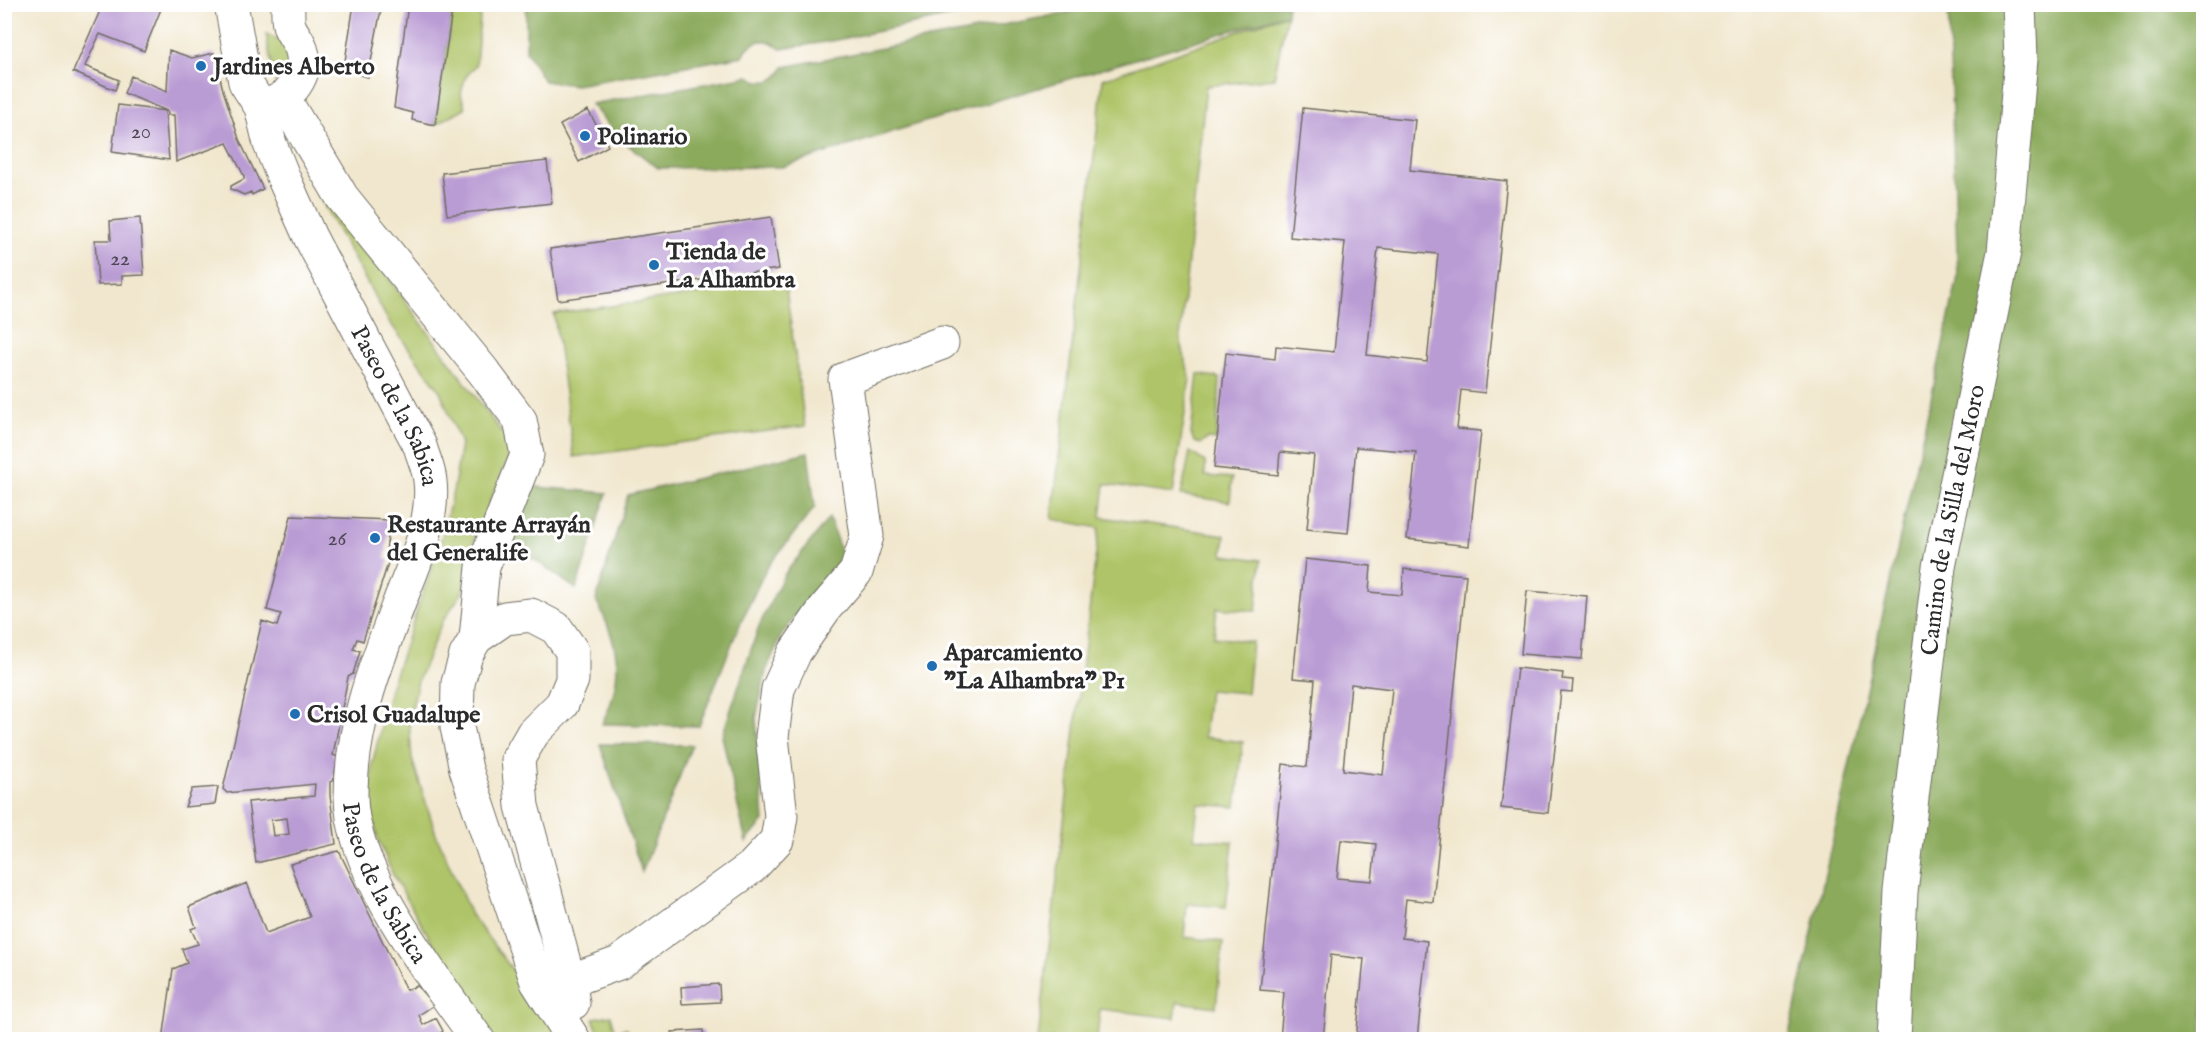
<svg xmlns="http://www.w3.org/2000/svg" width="2208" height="1044" viewBox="0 0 2208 1044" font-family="'IM FELL English',serif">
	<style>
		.green { fill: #afc468; stroke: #6d784a; stroke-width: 1.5 }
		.forest { fill: #8baa5c; stroke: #5b6a44; stroke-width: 1.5 }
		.building { fill: #ba9cd4; fill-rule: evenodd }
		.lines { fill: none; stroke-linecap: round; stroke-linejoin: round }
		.minor-casing { stroke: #706d64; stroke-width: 35 }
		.minor { stroke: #fff; stroke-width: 33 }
		.poi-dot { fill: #1f6fb2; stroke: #fff; stroke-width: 2 }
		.labels { text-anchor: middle; stroke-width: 6; stroke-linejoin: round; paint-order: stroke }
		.number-label { font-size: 21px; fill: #4f4755 }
		.poi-label { font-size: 24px; font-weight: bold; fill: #2b2b2b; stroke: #fff; text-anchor: start }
		.street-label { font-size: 24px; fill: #2b2b2b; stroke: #fff }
	</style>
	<rect width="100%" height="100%" fill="#fff"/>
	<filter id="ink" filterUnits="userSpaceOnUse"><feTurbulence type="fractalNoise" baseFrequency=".0167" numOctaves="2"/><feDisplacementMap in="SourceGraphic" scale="12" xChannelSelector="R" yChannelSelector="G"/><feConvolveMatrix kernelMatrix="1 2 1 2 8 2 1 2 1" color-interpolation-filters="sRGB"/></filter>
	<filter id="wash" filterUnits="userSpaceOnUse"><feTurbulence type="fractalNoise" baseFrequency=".008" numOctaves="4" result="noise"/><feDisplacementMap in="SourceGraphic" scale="24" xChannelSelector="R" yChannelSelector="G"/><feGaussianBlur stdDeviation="1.35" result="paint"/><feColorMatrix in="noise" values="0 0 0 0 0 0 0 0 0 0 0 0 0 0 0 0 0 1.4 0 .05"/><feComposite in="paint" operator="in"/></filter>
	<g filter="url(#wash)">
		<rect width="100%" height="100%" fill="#f1e7ce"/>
		<path class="green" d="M453 5H481L476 65 465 78 461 94 465 108 435 125Z
			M1287 14 1274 78 1206 86 1180 338 1190 379 1173 494 1105 484 1101 517 1225 535 1223 555 1261 560 1256 611 1217 608 1214 637 1252 642 1247 693 1209 690 1204 737 1243 742 1236 807 1198 804 1194 838 1233 842 1226 907 1187 904 1184 937 1223 942 1216 1007 1177 1002 1175 1018 1100 1009 1097 1039H1038L1099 528 1052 519 1103 79Z
			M266 34 284 42 290 49 285 76 275 82Z
			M296 148 339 211 506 438 511 453 475 536 462 593 442 622 418 681 409 720 412 759 436 834 471 915 565 1039H488L393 875 377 836 369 799 372 765 390 689 442 537 454 487 461 444 440 391 388 320 328 213Z
			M785 282 805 426 574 457 554 314Z
			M1198 374 1220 378 1216 440 1207 439 1201 444 1194 442 1191 434Z
			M1190 452 1205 462V476L1232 478 1230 502 1181 495Z
			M611 1015 615 1031 627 1028 629 1039H601L593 1018Z"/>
		<path class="forest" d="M526 5V4L1004 5 832 41 780 49C767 35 750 40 743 56L576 85 544 81 526 51Z
			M1107 5H1288L1287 14 911 126 782 167 658 168 620 139 591 104 749 76C762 85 777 83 784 67Z
			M1948 5H2203V1039L1788 1040 1958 277Z
			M808 452 815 507 766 569 737 631 699 726 602 724C625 676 620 647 596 600L628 495Z
			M525 486 607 493 576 589 535 560 505 549Z
			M829 518 843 558 805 602 781 636 766 671 756 718 764 821 746 842 722 736 759 626 784 575Z
			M600 744 692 745 642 872Z"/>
		<g id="blocks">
			<path class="building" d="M103 4H163L144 51 100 34 85 66 119 80 115 90 73 72Z
				M354 4H382L368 77 350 72 345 61Z
				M408 4H453L435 125 412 120 413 113 394 108Z
				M169 50 192 58 214 53 223 90 239 139 263 189 252 195 251 192 244 195 231 189V186L244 179V176L227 143 176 162 174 115H168L167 111 124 93 131 76 167 91Z
				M118 105 165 111 169 160 112 152Z
				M1303 108 1415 120 1410 170 1507 181 1485 393 1461 390 1457 429 1481 431 1469 546 1407 539 1416 452 1356 447 1348 533 1307 529 1314 455 1280 452 1278 475 1214 468 1226 353 1275 359 1276 346 1334 352 1345 242 1290 237ZM1378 248 1438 254 1427 362 1367 355Z
				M588 110 608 146 579 162 560 125Z
				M547 161 552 203 447 215 442 173Z
				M771 217 779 269 558 300 550 249Z
				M140 218 144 275 122 276V284L98 285 95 240H111L110 221Z
				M291 516 390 520 385 559 389 560 363 641 357 639 353 649 360 651 353 674 348 677 333 755 338 757 333 781 330 782V795L336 844 256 863 248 802 314 796 315 784 227 793 223 789 262 621 277 626 281 614 267 610ZM287 818 289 834 273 836 271 820Z
				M1305 559 1371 566 1369 592 1402 595 1404 569 1466 575 1433 902 1406 899 1402 938 1427 941 1417 1040H1356L1364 959 1331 955 1323 1040H1280L1284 992 1260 990 1283 764 1307 767 1315 680 1293 678ZM1351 684 1392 689 1383 775 1343 770ZM1341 840 1376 844 1372 881 1337 878Z
				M1527 591 1587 596 1582 659 1521 654Z
				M1517 668 1563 673 1562 679 1573 680 1572 692 1561 691 1548 813 1501 808Z
				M218 787 215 804 185 807 192 789Z
				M339 851 406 990 417 986 434 1005 419 1015 423 1025 436 1018 443 1031 430 1040H163L173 969 187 963 182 949 198 944 191 929 196 927 189 907 247 883 266 933 310 917 290 864Z
				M719 984 720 1002 682 1004 681 987Z
				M703 1030 704 1040H673L672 1032Z"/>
		</g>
	</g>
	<g filter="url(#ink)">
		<use href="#blocks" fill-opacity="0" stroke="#706d64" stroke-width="1.5"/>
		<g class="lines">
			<g class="minor-casing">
				<g id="minor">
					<path id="s1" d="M231 4 245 82 261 107 270 144 284 179 310 237 420 446C423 457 429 469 430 481 435 522 413 566 399 603 375 666 351 728 351 796 351 874 434 977 478 1040"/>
					<path d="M284 99 342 197 483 371 520 420 527 455 483 567 476 638 466 655 458 683 457 727 466 769 537 982 574 1040"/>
					<path d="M263 107C288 100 311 75 301 48 299 41 293 35 290 28 287 21 288 12 288 4"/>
					<path d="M476 638 505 618 531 615 556 628 572 651V680L562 704 533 733 518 759 522 806 569 981 573 1003"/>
					<path d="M569 981 619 963 752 867 777 840 781 816 772 737 778 689 795 652 826 607 856 572 867 536 845 379 942 343"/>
					<path id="s2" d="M1894 1040 1901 892 1939 567 2004 252 2021 59 2019 4"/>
				</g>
			</g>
			<use href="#minor" class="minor"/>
		</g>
	</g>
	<g class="poi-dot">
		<circle cx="201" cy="66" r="6"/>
		<circle cx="585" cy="136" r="6"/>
		<circle cx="654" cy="265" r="6"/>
		<circle cx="375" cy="538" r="6"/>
		<circle cx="932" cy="666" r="6"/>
		<circle cx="295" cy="714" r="6"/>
	</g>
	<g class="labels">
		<g class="number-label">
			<text x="141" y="138">20</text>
			<text x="120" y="265">22</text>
			<text x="337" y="545">26</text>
		</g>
		<g class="poi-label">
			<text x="213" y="74">Jardines Alberto</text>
			<text x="597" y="144">Polinario</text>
			<text x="666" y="259">Tienda de<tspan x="666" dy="28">La Alhambra</tspan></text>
			<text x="387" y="532">Restaurante Arrayán<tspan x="387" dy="28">del Generalife</tspan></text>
			<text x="944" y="660">Aparcamiento<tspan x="944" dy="28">"La Alhambra" P1</tspan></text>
			<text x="307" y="722">Crisol Guadalupe</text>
		</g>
		<g class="street-label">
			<text dy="8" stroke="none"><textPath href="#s1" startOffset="438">Paseo de la Sabica</textPath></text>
			<text dy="8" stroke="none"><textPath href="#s2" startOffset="524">Camino de la Silla del Moro</textPath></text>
			<text dy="8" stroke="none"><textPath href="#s1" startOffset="942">Paseo de la Sabica</textPath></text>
		</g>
	</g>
	<rect width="2208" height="1044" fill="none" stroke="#fff" stroke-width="24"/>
</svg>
